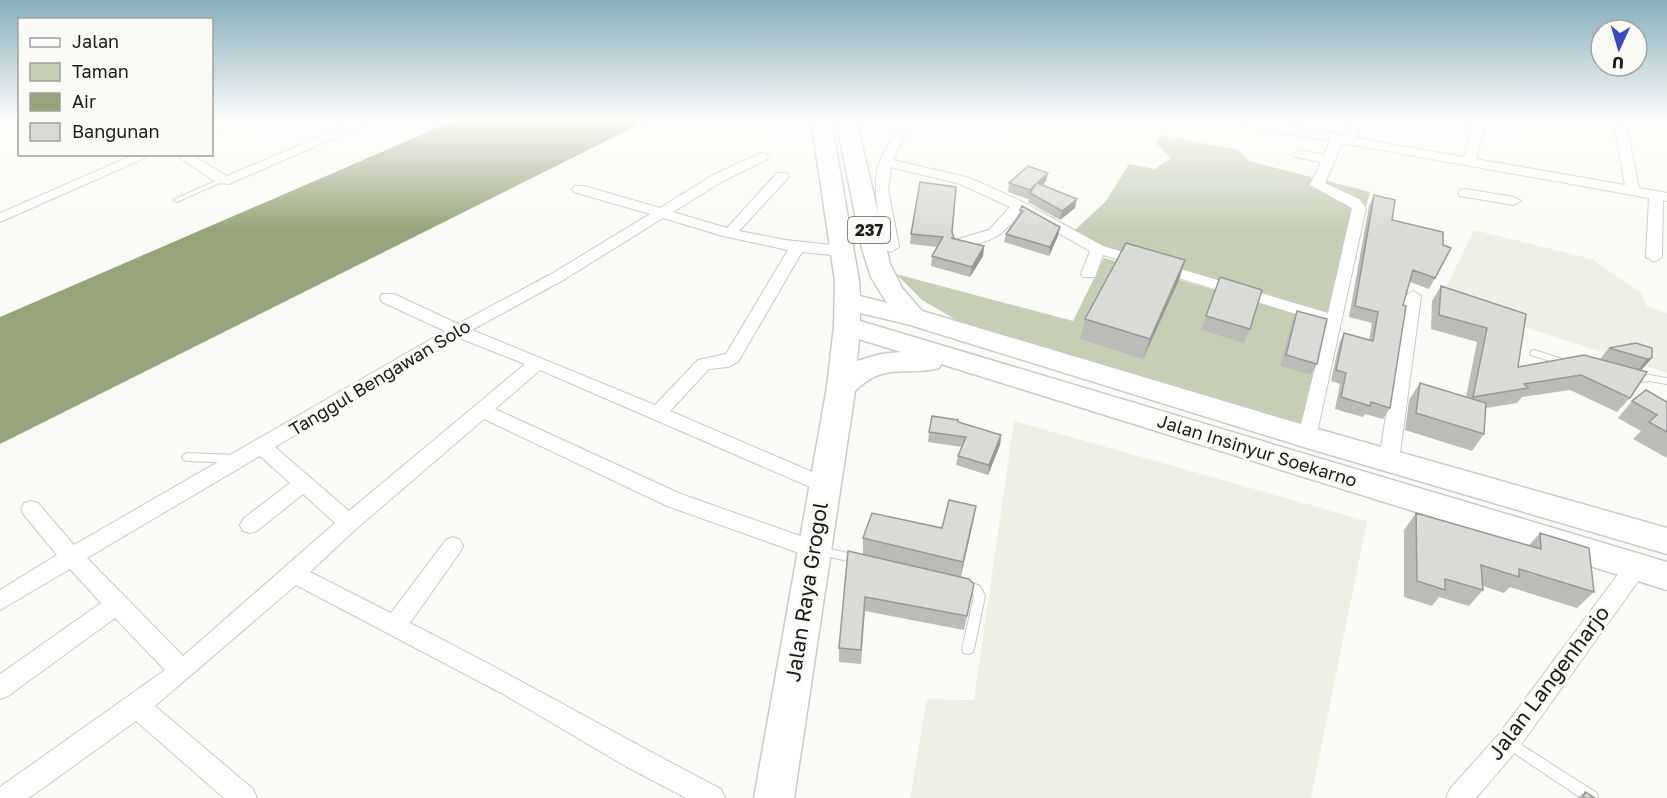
<svg xmlns="http://www.w3.org/2000/svg" width="1667" height="798" viewBox="0 0 1667 798" font-family="'Golos Text',sans-serif">
	<style>
		.built { fill: #edf1e5 }
		.green { fill: #c6cfb5 }
		.water { fill: #97a47a }
		.lines { fill: none; stroke-linecap: round; stroke-linejoin: round }
		.lane-casing { stroke: #c8cac5; stroke-width: 2 }
		.street-casing { stroke: #c8cac5; stroke-width: 2 }
		.primary-casing { stroke: #c8cac5; stroke-width: 3 }
		.lane { fill: #fff; fill-rule: evenodd }
		.street { fill: #fff; fill-rule: evenodd }
		.primary { fill: #fff; fill-rule: evenodd }
		.wall { fill: #bbbcb8 }
		.shaded-wall { fill: #989996 }
		.building { fill: #d9dbd6; stroke: #989996; stroke-width: 1.5 }
		.labels { text-anchor: middle; stroke-width: 6; stroke-linejoin: round; paint-order: stroke }
		.shield { fill: #fafbf6; stroke: #5e5e5c; stroke-width: 1.5 }
		.shield-label { font-size: 16px; font-weight: bold; fill: #1b1b1a }
		.street-label { font-size: 18px; fill: #1b1b1a; stroke: #fafbf6 }
		.near-street-label { font-size: 21px; fill: #1b1b1a; stroke: #fafbf6 }
	</style>
	<rect width="100%" height="100%" fill="#fafbf6"/>
	<path class="built" d="M1474 230 1592 259 1641 293 1646 306 1667 313V373L1440 300Z
		M1014 421 1367 521 1311 798H910L927 699 974 700Z"/>
	<path class="green" d="M1161 135 1238 150 1249 161 1370 192 1337 318 1123 255 1074 231 1106 201 1129 164 1155 169 1171 158 1156 143Z
		M1104 258 1335 325 1316 428 977 332 922 300 896 274 1073 321Z"/>
	<path class="water" d="M458 119H650L0 444V317Z"/>
	<g class="lines">
		<g class="lane-casing">
			<path id="lane" d="M212 119 224 122 225 123 222 125 212 123Z
				M222 178 224 179V181L179 201 177 202 173 200Z
				M1534 350 1572 362 1573 364 1569 367 1531 355 1530 353 1531 351Z
				M1649 375 1667 378V384L1649 381 1631 383 1627 380 1631 377Z
				M187 453 236 455 239 456 241 459 239 462 236 463 187 461 184 460 182 457 184 454Z
				M821 547 857 555 861 556 862 559 861 562 857 563 821 555 817 554 816 551 817 548Z
				M964 579 980 586 985 596 974 649 972 653 968 654 964 653 962 649 974 596 972 592 960 587 959 584 960 581Z
				M1509 737 1597 793 1598 798H1581L1505 747 1503 743 1505 739Z"/>
		</g>
		<g class="street-casing">
			<path id="street" d="M223 119H239L212 132V124Z
				M361 119 375 120 229 184 217 183 174 154H190L227 176Z
				M908 119H920L898 148 893 160 970 178 1023 202 1103 246 1328 313 1352 208 1310 185 1321 162 1295 157 1293 154 1300 150 1324 155 1330 141 1226 123 1220 119H1247L1343 136 1352 119H1364L1355 138 1464 157 1474 119H1486L1476 159 1625 185 1615 129 1621 125 1627 129 1639 188 1667 193V201L1663 200 1662 257 1654 262 1646 257 1649 198 1342 143 1325 183 1359 199 1366 208 1316 437 1314 442 1307 444 1300 442 1298 437 1326 323 1103 255 1095 277H1083L1081 274 1090 251 1020 212C1002 238 991 242 960 247L955 246 953 243 955 240 989 230 1010 207 960 184 891 167 888 189 899 247 891 252 886 250C881 241 880 228 879 218 871 169 877 157 908 119Z
				M761 153 766 154 768 157 766 160 723 181 673 212 727 228 777 173H787L789 176 787 179 739 231 785 240 842 246 850 251 842 256 802 252 738 362 728 367 709 369 670 411 831 480 834 485 831 490 824 493 817 490 540 370 495 409 681 494 820 543 823 549 820 555 813 558 667 506 484 419 356 529 310 572 391 613 446 540 453 537 460 540 463 546 460 552 410 623C515 676 617 735 721 789L725 798H686L627 767 503 694 296 585 155 706 253 789 257 798H224L136 721 29 798H0V787L165 670 115 618 8 696 0 699V674L101 603 70 569 0 610V590L57 555 24 515 21 509 24 503 31 501 38 503 74 545 445 331 382 302 380 298 382 294H394L458 324 553 273 650 214 574 192 572 189 574 186H584L660 208 713 175ZM663 218 723 236 788 250 726 354 698 360 655 405 472 330 565 279ZM459 338 525 364 349 511 275 447ZM260 456 290 483 243 519 240 525 243 531 250 533 257 531 303 494 335 523 183 656 87 558Z
				M136 154H154L0 222V213Z
				M1465 189 1514 197 1521 201 1514 205 1460 196 1458 193 1460 190Z
				M1413 291 1421 296 1399 460 1396 465 1389 467 1382 465 1379 460 1405 296Z
				M1636 558 1644 561 1647 567 1644 573 1517 750 1476 798H1446L1450 789 1499 734 1628 561Z"/>
		</g>
		<g class="primary-casing">
			<path id="primary" d="M811 119H831L859 281 860 296 887 303 871 277 862 249 836 119H856L890 264 902 288 922 311 1307 426 1667 528V554L1307 448 907 324 860 313V321L1667 562V590L941 364 939 368C904 377 886 361 855 391L794 798H754L827 387 834 326 835 281ZM859 339 901 352 881 354 857 361Z"/>
		</g>
		<use href="#lane" class="lane"/>
		<use href="#street" class="street"/>
		<use href="#primary" class="primary"/>
	</g>
	<path class="wall" d="M1046 181 1043 185 1075 208 1060 220 1028 202 1029 198 1028 199 1008 192 1009 183Z
		M1374 195 1392 220 1443 245 1451 248 1429 289 1410 282 1403 305 1390 408 1383 419 1365 414 1363 417 1335 409 1340 384 1331 381 1339 344 1344 333 1369 340 1372 323 1349 317 1369 206Z
		M1020 210 1060 227 1058 236 1049 256 1004 242 1006 234 1018 217Z
		M952 232 954 238 984 246 983 256 970 277 931 266 932 256 938 247 910 244 911 234Z
		M1185 260 1179 280 1143 359 1080 339 1085 319Z
		M1220 277 1250 329 1244 343 1201 330Z
		M1441 286 1526 314 1518 367 1600 359 1609 348 1652 358 1641 370 1630 398 1617 412 1570 390 1522 397 1517 403 1486 408 1484 434 1472 451 1405 430 1409 400 1420 383 1466 397 1477 342 1431 329 1432 301Z
		M1297 311 1317 364 1311 375 1280 366 1292 322Z
		M1632 401 1667 402V458L1633 439 1641 431 1618 418Z
		M958 422 1001 435 1000 445 988 475 956 465 958 456 962 447 928 442 929 432Z
		M976 506 961 577 971 599 964 630 865 611 861 664 839 662V648L863 555V538L942 528Z
		M1416 513 1529 545 1540 533 1594 592 1577 608 1510 587 1504 593 1483 586V590L1469 606 1439 597 1432 606 1404 597V530Z
		M1585 792 1595 798H1577Z"/>
	<path class="shaded-wall" d="M1048 173 1046 181 1036 192 1037 183Z
		M1077 199 1075 208 1060 220 1062 211Z
		M1060 227 1058 236 1049 256 1050 247Z
		M984 246 983 256 970 277 972 267Z
		M1185 260 1179 280 1143 359 1150 339Z
		M1652 358 1637 375 1633 376 1647 359Z
		M1001 435 1000 445 988 475 989 465Z
		M976 506 973 523 960 579 963 562Z"/>
	<path class="building" d="M1028 166 1048 173 1037 183 1077 199 1062 211 1030 193 1036 184 1030 190 1009 183Z
		M920 182 956 187 952 232 954 238H951L984 246 972 267 932 256 943 237 911 234Z
		M1374 195 1395 200 1392 220 1443 232V245L1451 248 1435 278 1413 270 1403 305 1406 306 1390 408 1371 402 1370 406 1341 397 1346 373 1336 370 1344 333 1373 341 1378 312 1355 306Z
		M1022 206 1060 227 1050 247 1006 234 1023 211 1020 210Z
		M1126 243 1185 260 1150 339 1085 319Z
		M1220 277 1262 290 1250 329 1206 316Z
		M1441 286 1526 314 1518 367 1584 355 1647 372 1630 398 1581 375 1524 384 1528 388 1473 397 1487 328 1439 315Z
		M1297 311 1327 319 1317 364 1286 355Z
		M1636 343 1652 348V358L1647 359 1609 348Z
		M1420 383 1486 403 1484 434 1416 413Z
		M1646 390 1667 402V432L1649 422 1657 415 1632 401Z
		M932 416 958 420V422L1001 435 989 465 958 456 966 437 929 432Z
		M949 500 976 506 963 562 863 538 872 513 942 528Z
		M1416 513 1541 549 1540 533 1589 548 1594 592 1519 569V577L1481 565 1483 590 1445 579V590L1417 581Z
		M848 551 969 579 974 584 967 616 865 597 861 650 839 648Z
		M1585 792 1595 798H1583Z"/>
	<linearGradient id="sky" x2="0" y2="1"><stop stop-color="#87aebc"/><stop offset="0.52" stop-color="#fdfdfb"/><stop offset="1" stop-color="#fdfdfb" stop-opacity="0"/></linearGradient>
	<rect width="1667" height="231" fill="url(#sky)"/>
	<g class="labels">
		<rect class="shield" x="848" y="217" width="42" height="26" rx="4.5"/>
		<g class="shield-label">
			<text x="869" y="236">237</text>
		</g>
		<g class="street-label">
			<text transform="translate(380 378) rotate(-31)" y="6">Tanggul Bengawan Solo</text>
			<text transform="translate(1257 451) rotate(17)" y="6">Jalan Insinyur Soekarno</text>
		</g>
		<g class="near-street-label">
			<text transform="translate(807 592) rotate(-81)" y="7">Jalan Raya Grogol</text>
			<text transform="translate(1549 683) rotate(-53)" y="7">Jalan Langenharjo</text>
		</g>
	</g>
	<rect x="18" y="18" width="195" height="138" fill="#fafbf6" stroke="#a1a19e" stroke-width="1.5"/>
	<rect x="30" y="38" width="30" height="9" fill="#ffffff" stroke="#a1a19e" stroke-width="1.5"/>
	<text x="72" y="48" font-size="18" fill="#1b1b1a">Jalan</text>
	<rect x="30" y="63" width="30" height="18" fill="#c6cfb5" stroke="#a1a19e" stroke-width="1.5"/>
	<text x="72" y="78" font-size="18" fill="#1b1b1a">Taman</text>
	<rect x="30" y="93" width="30" height="18" fill="#97a47a" stroke="#a1a19e" stroke-width="1.5"/>
	<text x="72" y="108" font-size="18" fill="#1b1b1a">Air</text>
	<rect x="30" y="123" width="30" height="18" fill="#d9dbd6" stroke="#a1a19e" stroke-width="1.5"/>
	<text x="72" y="138" font-size="18" fill="#1b1b1a">Bangunan</text>
	<g transform="translate(1619 48) rotate(184)"><circle r="28" fill="#fafbf6" stroke="#a1a19e" stroke-width="1.5"/>
	<path d="M0-4.5L10 22L0 15L-10 22Z" fill="#3b4abd"/>
	<text y="-9" font-size="16" font-weight="bold" text-anchor="middle" fill="#1b1b1a">U</text>
	</g>
</svg>
